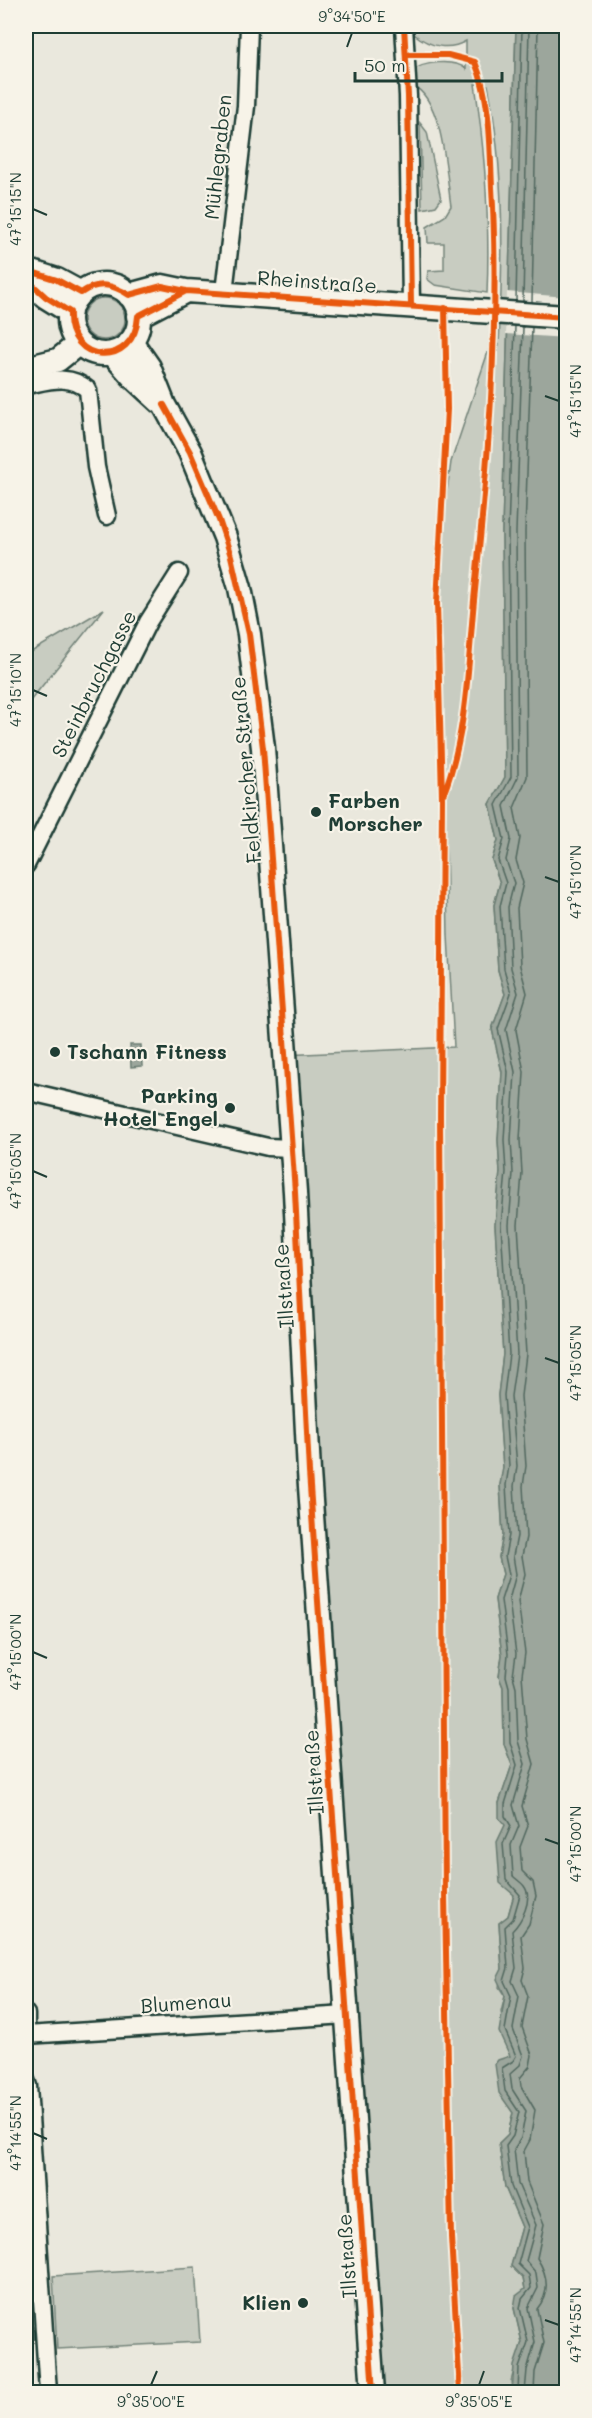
<svg xmlns="http://www.w3.org/2000/svg" width="592" height="2418" viewBox="0 0 592 2418" font-family="Mali,sans-serif">
	<style>
		.green { fill: #c8ccc1; stroke: #74847a; stroke-width: 1.5 }
		.water { fill: #9ca69c; stroke: #6a7c72; stroke-width: 1.5 }
		.pier { fill: #eae8dd }
		.lines { fill: none; stroke-linecap: round; stroke-linejoin: round }
		.shore { stroke: #51675e; stroke-width: 1.5 }
		.street-casing { stroke: #1f3d34; stroke-width: 21 }
		.secondary-casing { stroke: #1f3d34; stroke-width: 27 }
		.street { stroke: #f7f3e8; stroke-width: 16 }
		.secondary { stroke: #f7f3e8; stroke-width: 22 }
		.cycleway-casing { stroke: #f7f3e8; stroke-width: 10 }
		.cycleway { stroke: #e8590c; stroke-width: 6 }
		.ticks { fill: none; stroke: #1f3d34; stroke-width: 2 }
		.poi-dot { fill: #1f3d34; stroke: #f7f3e8; stroke-width: 2 }
		.labels { text-anchor: middle; stroke-width: 4.5; stroke-linejoin: round; paint-order: stroke }
		.street-label { font-size: 20px; fill: #1f3d34; stroke: #f7f3e8 }
		.poi-label { font-size: 20px; font-weight: bold; fill: #1f3d34; stroke: #f7f3e8; text-anchor: start }
		.neatline { fill: none; stroke: #1f3d34; stroke-width: 2 }
		.ticks-label { font-size: 15px; text-anchor: middle; fill: #1f3d34 }
	</style>
	<rect width="100%" height="100%" fill="#eae8dd"/>
	<filter id="ink" filterUnits="userSpaceOnUse"><feTurbulence type="fractalNoise" baseFrequency=".0167" numOctaves="2"/><feDisplacementMap in="SourceGraphic" scale="12" xChannelSelector="R" yChannelSelector="G"/><feConvolveMatrix kernelMatrix="1 2 1 2 8 2 1 2 1" color-interpolation-filters="sRGB"/></filter>
	<g filter="url(#ink)">
		<path class="green" d="M414 26H516L502 532 505 777 490 804 498 840 492 860 500 883 494 905 498 970 505 994 492 1029 502 1072 498 1140 500 1172 495 1225 503 1354 498 1395 503 1467 500 1485 503 1535 499 1557 503 1574 495 1599 502 1655 499 1677 503 1687 504 1744 512 1765 499 1803 506 1825 514 1894 508 1916 499 1923 502 1969 499 1987 505 1996 501 2012 510 2056 505 2059C498 2086 496 2089 513 2112L508 2135 499 2143 505 2187 522 2227 511 2266 523 2278 525 2289 514 2308 522 2342 511 2381 512 2392H373L284 1055 454 1047 448 935 440 545 451 462 490 346 499 345C503 258 505 171 488 85L475 84C485 153 490 222 487 293L435 285 427 279 428 271 444 270V243H428L427 227 445 216 451 206C446 174 444 100 412 85L411 72C422 61 455 59 466 69V41C449 51 430 47 414 34Z
			M420 123 427 132 441 199 436 206 422 209Z
			M83 319a21 21 0 1 1 42 0a21 21 0 1 1-42 0Z
			M104 609 26 706V655Z
			M195 2267 200 2342 57 2349 53 2276Z"/>
		<path class="water" d="M516 26H566V2392H512L514 2366 522 2342 514 2308 516 2296 525 2289 523 2278 511 2266 522 2227 505 2187 499 2143 508 2134 513 2113 499 2093 495 2064 498 2060 510 2056 499 2032 505 1996 497 1979 502 1969 499 1923 508 1916 514 1895 500 1883 497 1842 505 1825 499 1818V1803L512 1765 504 1744 503 1687 499 1677 502 1655 495 1599 503 1574 499 1557 503 1535 500 1485 503 1467 498 1395 503 1354 495 1225 500 1172 498 1140 502 1072 492 1029 505 994 498 970 494 905 500 883 492 860 498 840 490 804 505 777 502 532Z
			M141 1045 142 1066 131 1067 130 1045Z"/>
		<path class="pier" d="M507 292 566 297V338L506 334Z"/>
		<g class="lines">
			<path class="shore" d="M516 301 522 26
				M523 301 529 26
				M532 302 538 26
				M515 326 508 532 511 777 496 805 504 839 498 860 506 883 500 906 504 969 511 993 498 1029 508 1072 504 1140 506 1172 501 1225 509 1354 504 1395 509 1466 506 1485 509 1535 505 1556 509 1575 501 1600 508 1654 506 1676 509 1687 510 1742 517 1765 505 1804V1816L511 1826 503 1844 506 1879 520 1895 513 1919 505 1927 508 1968 504 1981 511 1996 505 2030 516 2056 513 2061 502 2068 505 2091 519 2112 513 2136 506 2146 511 2186 528 2227 518 2264 529 2275 531 2288 522 2299 520 2308 528 2342 519 2368 518 2392
				M523 327 516 532 518 777 504 806 511 839 506 860 514 883 508 907 511 968 518 993 506 1030 515 1072 511 1140 513 1173 509 1225 517 1354 511 1396 517 1466 514 1486 517 1536 513 1556 516 1574 509 1600 516 1654 513 1676 516 1687 518 1741 525 1764 513 1805 519 1826 511 1845 513 1876C516 1879 521 1882 524 1886 534 1899 521 1922 512 1931L516 1968 512 1981 519 1996 513 2029 523 2056 520 2065 510 2074 512 2089 526 2111 521 2138 514 2149 518 2184 536 2225 526 2261 536 2273 538 2288 528 2308 535 2342 527 2370 525 2392
				M532 327 525 532 527 777 514 808 520 838 516 860 523 883 517 908 520 966 527 993 516 1030 524 1072 520 1140 522 1173 518 1225 526 1354 521 1396 526 1466 523 1486 526 1537 522 1556 525 1574 518 1601 525 1653 522 1675 527 1739 534 1764 522 1806 528 1826 520 1847 522 1871 533 1882 536 1896 529 1924 521 1936 525 1968 522 1980 528 1996 522 2027 532 2055 530 2066 520 2078 521 2086 535 2110 530 2140 524 2151 527 2182 544 2224 537 2258C548 2275 551 2292 537 2309L544 2343 535 2372 534 2392"/>
			<g class="street-casing">
				<path id="street" d="M404 26 408 96 411 305
					M224 292 246 106 249 26
					M26 385C48 381 70 373 88 390L96 467 107 516
					M26 865 148 622 179 573
					M26 1091 268 1147 291 1148
					M26 2014V2038
					M26 2035 347 2015
					M26 2080 28 2086 48 2392"/>
			</g>
			<g class="secondary-casing">
				<path id="secondary" d="M26 270 57 280 81 293
					M26 279 46 297 70 312
					M69 319a35 35 0 1 1 70 0a35 35 0 1 1-70 0Z
					M129 295 162 286 186 291 566 317
					M138 316 186 291
					M131 341 149 367 164 405 190 452 225 537 240 588 249 634 263 748 295 1192 309 1472 373 2392
					M112 353 134 378 160 402
					M26 368 58 360 78 344"/>
			</g>
			<use href="#street" class="street"/>
			<use href="#secondary" class="secondary"/>
			<g class="cycleway-casing">
				<path id="cycleway" d="M404 26 408 96 411 305
					M406 55H448L475 62C491 101 490 145 492 187 500 325 488 463 474 600 468 664 467 733 444 793
					M26 270 57 280 81 293C98 281 112 284 129 295L162 286 186 291 566 317
					M26 279 46 297 70 312C67 365 135 369 138 316L186 291
					M445 308 447 409 437 603 442 798 440 1116 445 1895 451 2237 460 2392
					M164 405 190 452 219 520 231 556 249 634 263 748 295 1192 309 1472 373 2392"/>
			</g>
			<use href="#cycleway" class="cycleway"/>
		</g>
	</g>
	<path class="ticks" d="M347 47 352 33M33 209 47 215M545 396 559 401M33 690 47 696M545 877 559 882M33 1171 47 1177M545 1358 559 1363M33 1652 47 1658M545 1839 559 1844M33 2133 47 2139M545 2320 559 2325M151 2385 157 2371M479 2385 484 2371"/>
	<g class="poi-dot">
		<circle cx="316" cy="812" r="6"/>
		<circle cx="55" cy="1052" r="6"/>
		<circle cx="230" cy="1108" r="6"/>
		<circle cx="303" cy="2303" r="6"/>
	</g>
	<g class="labels">
		<g class="street-label">
			<text transform="translate(218 157) rotate(-84)" y="7">Mühlegraben</text>
			<text transform="translate(317 282) rotate(4)" y="7">Rheinstraße</text>
			<text transform="translate(94 684) rotate(-63)" y="7">Steinbruchgasse</text>
			<text transform="translate(246 770) rotate(-95)" y="7">Feldkircher Straße</text>
			<text transform="translate(284 1286) rotate(-94)" y="7">Illstraße</text>
			<text transform="translate(314 1772) rotate(-94)" y="7">Illstraße</text>
			<text transform="translate(186 2003) rotate(-4)" y="7">Blumenau</text>
			<text transform="translate(347 2256) rotate(-94)" y="7">Illstraße</text>
		</g>
		<g class="poi-label">
			<text x="328" y="808">Farben<tspan x="328" dy="23">Morscher</tspan></text>
			<text x="67" y="1059">Tschann Fitness</text>
			<text x="218" y="1103" text-anchor="end">Parking<tspan x="218" dy="23">Hotel Engel</tspan></text>
			<text x="291" y="2310" text-anchor="end">Klien</text>
		</g>
	</g>
	<rect width="592" height="2418" fill="none" stroke="#f7f3e8" stroke-width="66"/>
	<path d="M355 72v9h147v-9" fill="none" stroke="#1f3d34" stroke-width="3"/>
	<text x="364" y="72" font-size="18" fill="#1f3d34" stroke="#f7f3e8" stroke-width="4.5" paint-order="stroke">50 m</text>
	<rect x="33" y="33" width="526" height="2352" class="neatline"/>
	<g class="ticks-label">
		<text x="352" y="22">9°34'50"E</text>
		<text transform="translate(16 209) rotate(-90)" y="5">47°15'15"N</text>
		<text transform="translate(576 401) rotate(-90)" y="5">47°15'15"N</text>
		<text transform="translate(16 690) rotate(-90)" y="5">47°15'10"N</text>
		<text transform="translate(576 882) rotate(-90)" y="5">47°15'10"N</text>
		<text transform="translate(16 1171) rotate(-90)" y="5">47°15'05"N</text>
		<text transform="translate(576 1363) rotate(-90)" y="5">47°15'05"N</text>
		<text transform="translate(16 1652) rotate(-90)" y="5">47°15'00"N</text>
		<text transform="translate(576 1844) rotate(-90)" y="5">47°15'00"N</text>
		<text transform="translate(16 2133) rotate(-90)" y="5">47°14'55"N</text>
		<text transform="translate(576 2325) rotate(-90)" y="5">47°14'55"N</text>
		<text x="151" y="2407">9°35'00"E</text>
		<text x="479" y="2407">9°35'05"E</text>
	</g>
</svg>
